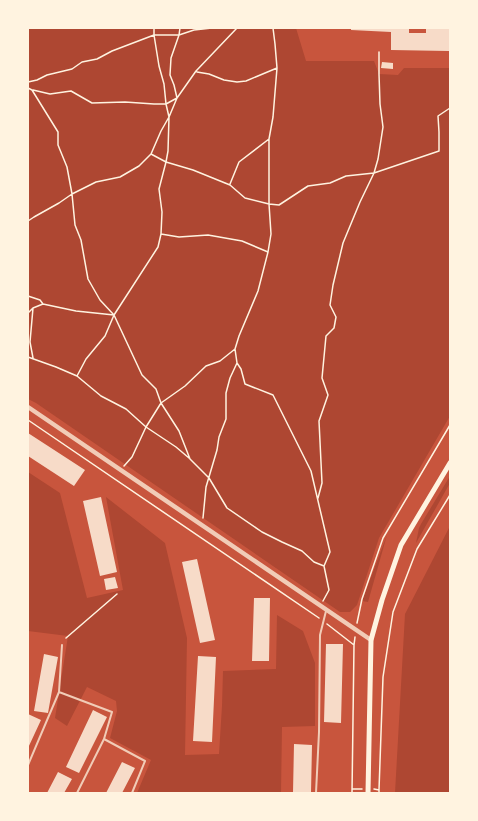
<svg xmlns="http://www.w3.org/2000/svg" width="478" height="821" viewBox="0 0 478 821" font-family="Roboto,sans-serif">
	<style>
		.green { fill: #ae4732 }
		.building { fill: #f7dbc8 }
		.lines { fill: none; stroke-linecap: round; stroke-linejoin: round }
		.path { stroke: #fff3e0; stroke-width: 1.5 }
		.service { stroke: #f1ccb7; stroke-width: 2 }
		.tertiary { stroke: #f1ccb7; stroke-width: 4.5 }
		.secondary { stroke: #fff3e0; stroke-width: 5 }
	</style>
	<rect width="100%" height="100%" fill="#c8553d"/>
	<path class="green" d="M28 28H296L306 61H374L379 74 398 75 404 68H450V416L379 538 357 605 350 612H340L36 403 28 399Z
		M28 472 60 493 87 598 123 590 106 497 165 543 187 638 185 755 219 754 222 706 223 671 276 669 277 615 303 631 315 663V726L282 727 281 793H137L151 760 110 738 117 711 116 701 87 687 67 726 55 718 68 636 28 631Z
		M450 476V483L416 543 419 528 421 524Z
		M450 526V793H395L405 614Z
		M387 535 368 602 362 601Z"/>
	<path class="building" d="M351 28H409V33H426V28H450V51H448L391 50V32L351 30Z
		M382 62 393 63V69L381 68Z
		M28 433 85 470 74 486 28 456Z
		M101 497 117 572 100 576 83 501Z
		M197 559 215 640 200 643 182 562Z
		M115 577 118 588 106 590 104 579Z
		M254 598H270L269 661H252Z
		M326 644H343L341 723 324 722Z
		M44 654 58 657 48 713 34 711Z
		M198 656 216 657 212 742 193 741Z
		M93 710 107 717 79 773 66 767Z
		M28 714 41 720 28 748Z
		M294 744 312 745 311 793H293Z
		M122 762 135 768 122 793H106Z
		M58 772 72 779 64 793H47Z"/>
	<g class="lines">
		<path class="path" d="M273 28 275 44 277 68 273 117 269 139V204L271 234 268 252 258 291 239 336 235 349 237 363 241 369 245 384 273 395 311 471 330 552 324 566 329 590 323 601
			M197 72 209 74 224 80 237 82 246 81 277 68
			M28 82 37 80 47 75 72 69 82 62 97 59 112 51 154 35H179L194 30 212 28
			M28 88 32 90 58 132V145L67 167 72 194 75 225 81 240 88 279 100 300 114 315 142 375 156 389 161 403 179 431 190 459 209 478 227 508 262 532 282 542 302 551 314 562 324 566
			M33 90 50 94 71 91 92 103 125 102 154 104H166L177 98 174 85 170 75 171 58 179 35 180 28
			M151 154 166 162 193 170 230 185 245 198 269 204 279 205 308 186 330 183 346 176 374 173 439 151V132L438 116 450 108
			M230 184 239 162 269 139
			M28 221 34 217 59 203 72 194 96 182 120 177 139 166 151 154 161 131 169 117 177 98 196 71 237 28
			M161 234 179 237 208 235 242 241 268 252
			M28 296 40 300 43 304
			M28 313 33 308 43 304 76 311 114 315
			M28 357 56 367 77 376 101 396 126 409 146 427 176 447 189 458
			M33 358 30 342 33 308
			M77 376 86 359 105 336 114 315 158 247 161 234 162 212 159 189 166 162 168 151 169 117 166 104 164 84 159 66 154 35V28
			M28 420 319 618
			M124 466 132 457 146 427 161 403 185 386 206 366 220 361 235 349
			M318 498 322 483 319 421 328 395 322 378 326 336 334 328 336 317 330 305 333 285 343 243 360 202 374 173 378 159 383 127 380 104 379 74V52
			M203 518 206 487 217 450 219 437 226 419V393L230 378 237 363
			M357 623 362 599 383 538 450 425
			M327 624 354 645
			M66 638 117 594
			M352 789H362
			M374 789 379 790V793
			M379 790 383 677 393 612 417 549 450 495
			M352 793 354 645 355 637"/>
		<path class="service" d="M62 645 59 692 112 712 104 739 145 761 132 793
			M28 765 59 692
			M77 793 104 739
			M316 793 319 732 320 635 326 611"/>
		<path class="tertiary" d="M28 407 371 640"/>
		<path class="secondary" d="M368 793 371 640 382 600 401 545 450 463"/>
	</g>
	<rect width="478" height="821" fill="none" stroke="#fff3e0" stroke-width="58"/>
</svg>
